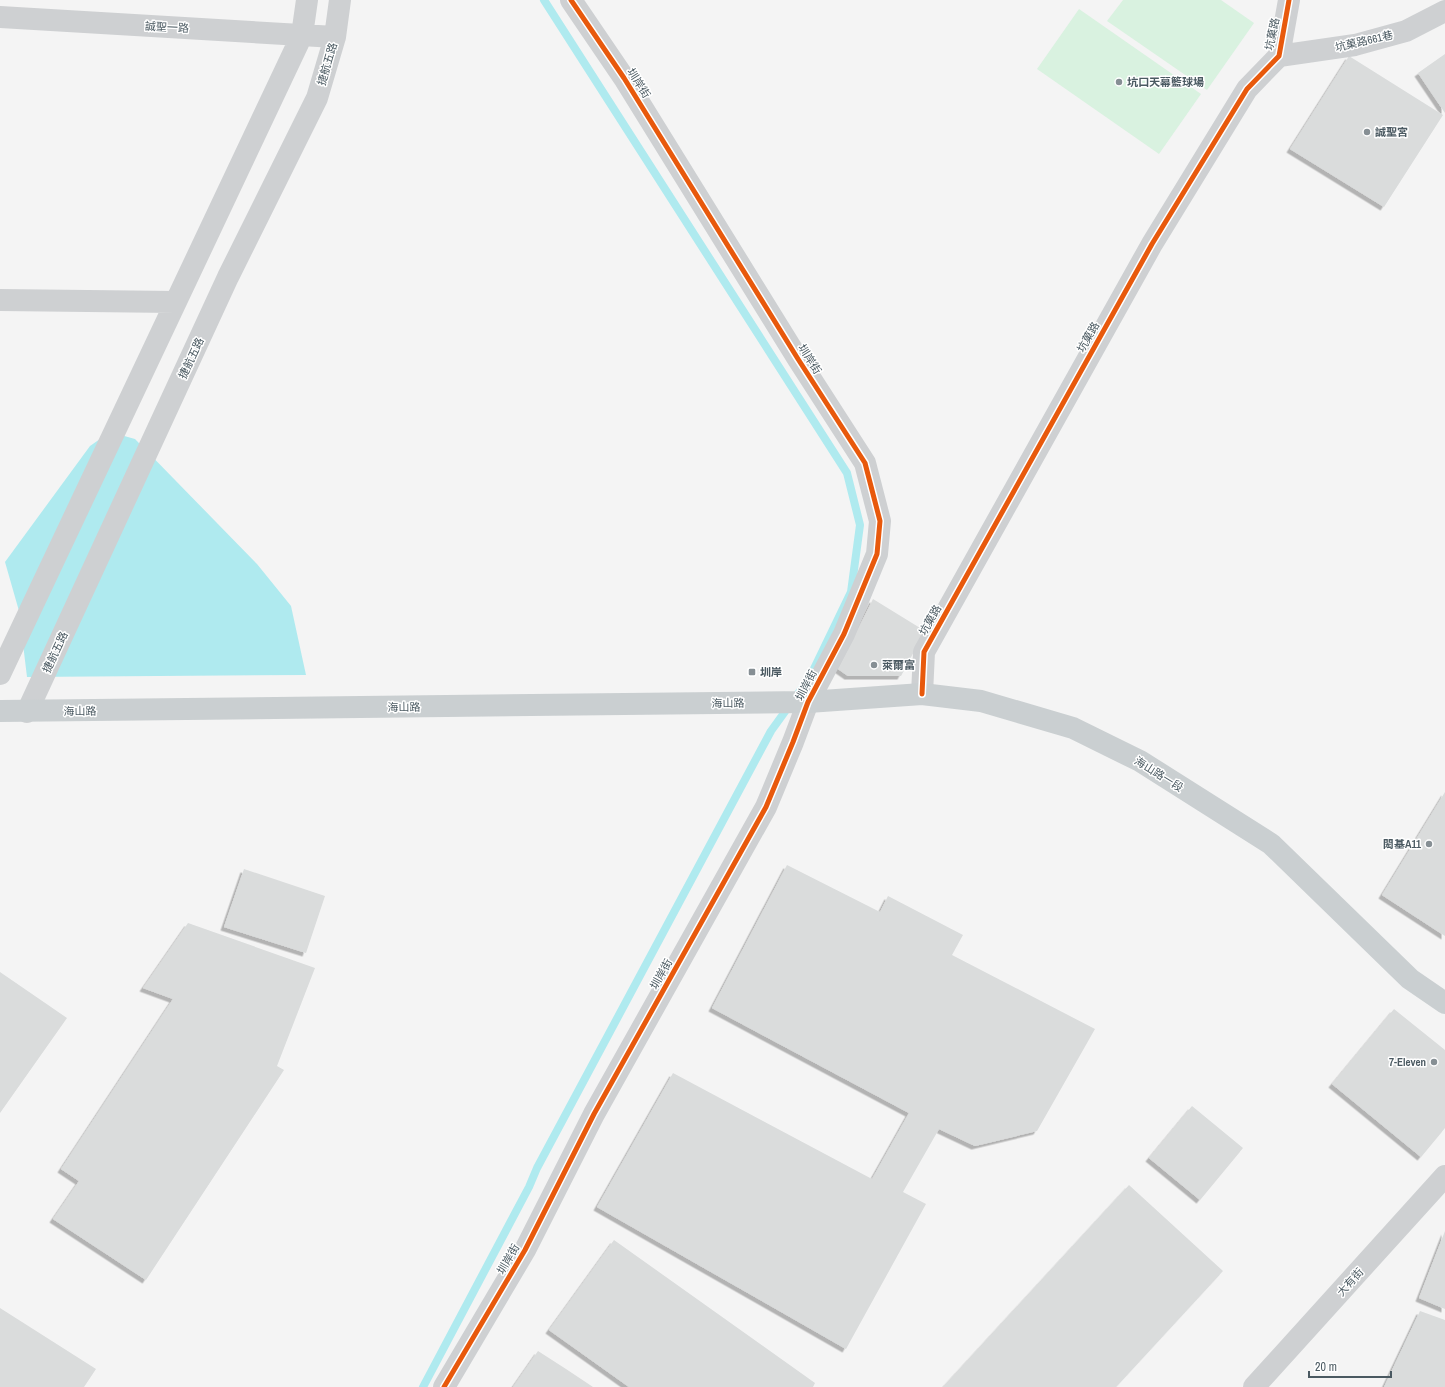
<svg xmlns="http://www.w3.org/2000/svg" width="1445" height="1387" viewBox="0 0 1445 1387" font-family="'Archivo Narrow','Noto Sans TC',sans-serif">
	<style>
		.green { fill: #d9f2e0 }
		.water { fill: #afeaef }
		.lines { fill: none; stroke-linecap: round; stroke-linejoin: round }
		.stream { stroke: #afeaef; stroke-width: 8 }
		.building { fill: #dadcdc; filter: url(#shadow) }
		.minor { stroke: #ced0d2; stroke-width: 22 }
		.major { stroke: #cacfd1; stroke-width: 22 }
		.cycleway-casing { stroke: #fff; stroke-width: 8 }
		.cycleway { stroke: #e8590c; stroke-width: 5 }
		.poi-dot { fill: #868f94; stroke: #fff; stroke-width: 1.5 }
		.labels { text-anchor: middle; stroke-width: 3; stroke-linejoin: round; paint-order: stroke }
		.street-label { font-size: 11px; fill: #4a5961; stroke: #fff }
		.poi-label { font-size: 11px; font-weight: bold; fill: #4a5961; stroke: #fff; text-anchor: start }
	</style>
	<defs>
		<filter id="shadow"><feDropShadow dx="-3.5" dy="3.5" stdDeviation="0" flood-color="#0004"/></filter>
	</defs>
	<rect width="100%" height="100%" fill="#f4f4f4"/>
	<path class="green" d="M1123 0H1221L1254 23 1207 90 1107 21Z
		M1079 9 1201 94 1159 154 1037 69Z"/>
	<path class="water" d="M110 432 135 439 257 564 291 606 306 675 27 677 19 611 5 562 90 446Z"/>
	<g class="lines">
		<path class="stream" d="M423 1387 529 1187 537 1168 771 731 810 677 851 592 860 525 847 473 544 0"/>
	</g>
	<path class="building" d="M1445 54V113L1418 73Z
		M1349 56 1443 115 1384 207 1290 149Z
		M873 599 925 631 901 676H848L838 669Z
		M1445 792V936L1382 895Z
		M787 865 880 912 888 896 963 935 952 955 1095 1029 1037 1131 975 1146 939 1129 903 1192 926 1204 846 1349 597 1207 673 1073 872 1179 909 1113 712 1008Z
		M244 869 325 896 306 953 224 927Z
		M188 923 315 968 277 1066 284 1070 146 1280 53 1219 79 1181 61 1169 173 999 143 988Z
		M0 972 67 1018 0 1113Z
		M1394 1009 1445 1050V1128L1421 1157 1332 1084Z
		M1192 1106 1243 1148 1200 1200 1149 1158Z
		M1129 1185 1223 1271 1116 1387H943Z
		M1445 1231V1309L1419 1298Z
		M614 1240 815 1383 813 1387H629L549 1330Z
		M0 1308 96 1369 84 1387H0Z
		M1420 1311 1445 1320V1387H1384Z
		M538 1351 566 1369 593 1387H513Z"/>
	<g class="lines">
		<path class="minor" d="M0 17 335 37
			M1279 56 1355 45 1406 31 1445 11
			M0 300 175 302
			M0 674 302 35 307 0
			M922 694 924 652 1152 244 1247 89 1279 56 1289 0
			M27 712 228 277 317 98 335 37 340 0
			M444 1387 525 1250 594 1114 766 807 793 742 808 702 844 634 877 554 880 521 865 463 798 359 624 78 571 0
			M1254 1387 1445 1176"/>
		<path class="major" d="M0 711 808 702 922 694 981 701 1073 728 1140 761 1271 844 1410 979 1445 1003"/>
		<g class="cycleway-casing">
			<path id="cycleway" d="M922 694 924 652 1152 244 1247 89 1279 56 1289 0
				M444 1387 525 1250 594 1114 766 807 793 742 808 702 844 634 877 554 880 521 865 463 798 359 624 78 571 0"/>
		</g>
		<use href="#cycleway" class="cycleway"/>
	</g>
	<g class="poi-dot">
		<circle cx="1119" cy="82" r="4"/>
		<circle cx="1367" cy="132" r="4"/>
		<circle cx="874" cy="665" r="4"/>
		<rect x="748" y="668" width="8" height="8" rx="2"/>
		<circle cx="1429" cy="844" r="4"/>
		<circle cx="1434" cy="1062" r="4"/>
	</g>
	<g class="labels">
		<g class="street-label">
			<text transform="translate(167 27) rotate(3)" y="4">誠聖一路</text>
			<text transform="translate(1272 34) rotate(-78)" y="4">坑菓路</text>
			<text transform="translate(1364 41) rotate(-13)" y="4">坑菓路661巷</text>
			<text transform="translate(327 64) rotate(-74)" y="4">捷航五路</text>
			<text transform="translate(639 83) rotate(58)" y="4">圳岸街</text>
			<text transform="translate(1088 337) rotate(-61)" y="4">坑菓路</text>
			<text transform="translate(191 358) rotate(-65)" y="4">捷航五路</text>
			<text transform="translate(810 359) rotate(58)" y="4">圳岸街</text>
			<text transform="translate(930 620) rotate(-61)" y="4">坑菓路</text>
			<text transform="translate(55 652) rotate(-65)" y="4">捷航五路</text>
			<text transform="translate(806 685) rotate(-63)" y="4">圳岸街</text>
			<text transform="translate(728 703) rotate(-1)" y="4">海山路</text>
			<text transform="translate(404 707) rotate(-1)" y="4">海山路</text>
			<text transform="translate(80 711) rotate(-1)" y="4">海山路</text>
			<text transform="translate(1159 774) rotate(32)" y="4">海山路一段</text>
			<text transform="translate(661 974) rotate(-61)" y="4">圳岸街</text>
			<text transform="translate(508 1259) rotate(-60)" y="4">圳岸街</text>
			<text transform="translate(1350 1282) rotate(-48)" y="4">大有街</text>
		</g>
		<g class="poi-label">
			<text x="1127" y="86">坑口天幕籃球場</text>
			<text x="1375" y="136">誠聖宮</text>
			<text x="882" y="669">萊爾富</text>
			<text x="760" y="676">圳岸</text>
			<text x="1421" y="848" text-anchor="end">閎基A11</text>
			<text x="1426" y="1066" text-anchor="end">7-Eleven</text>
		</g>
	</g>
	<path d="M1309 1371v6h82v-6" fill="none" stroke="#4a5961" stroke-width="2"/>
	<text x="1315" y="1371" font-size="12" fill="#4a5961" stroke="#ffffff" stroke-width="3" paint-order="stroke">20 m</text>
</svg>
